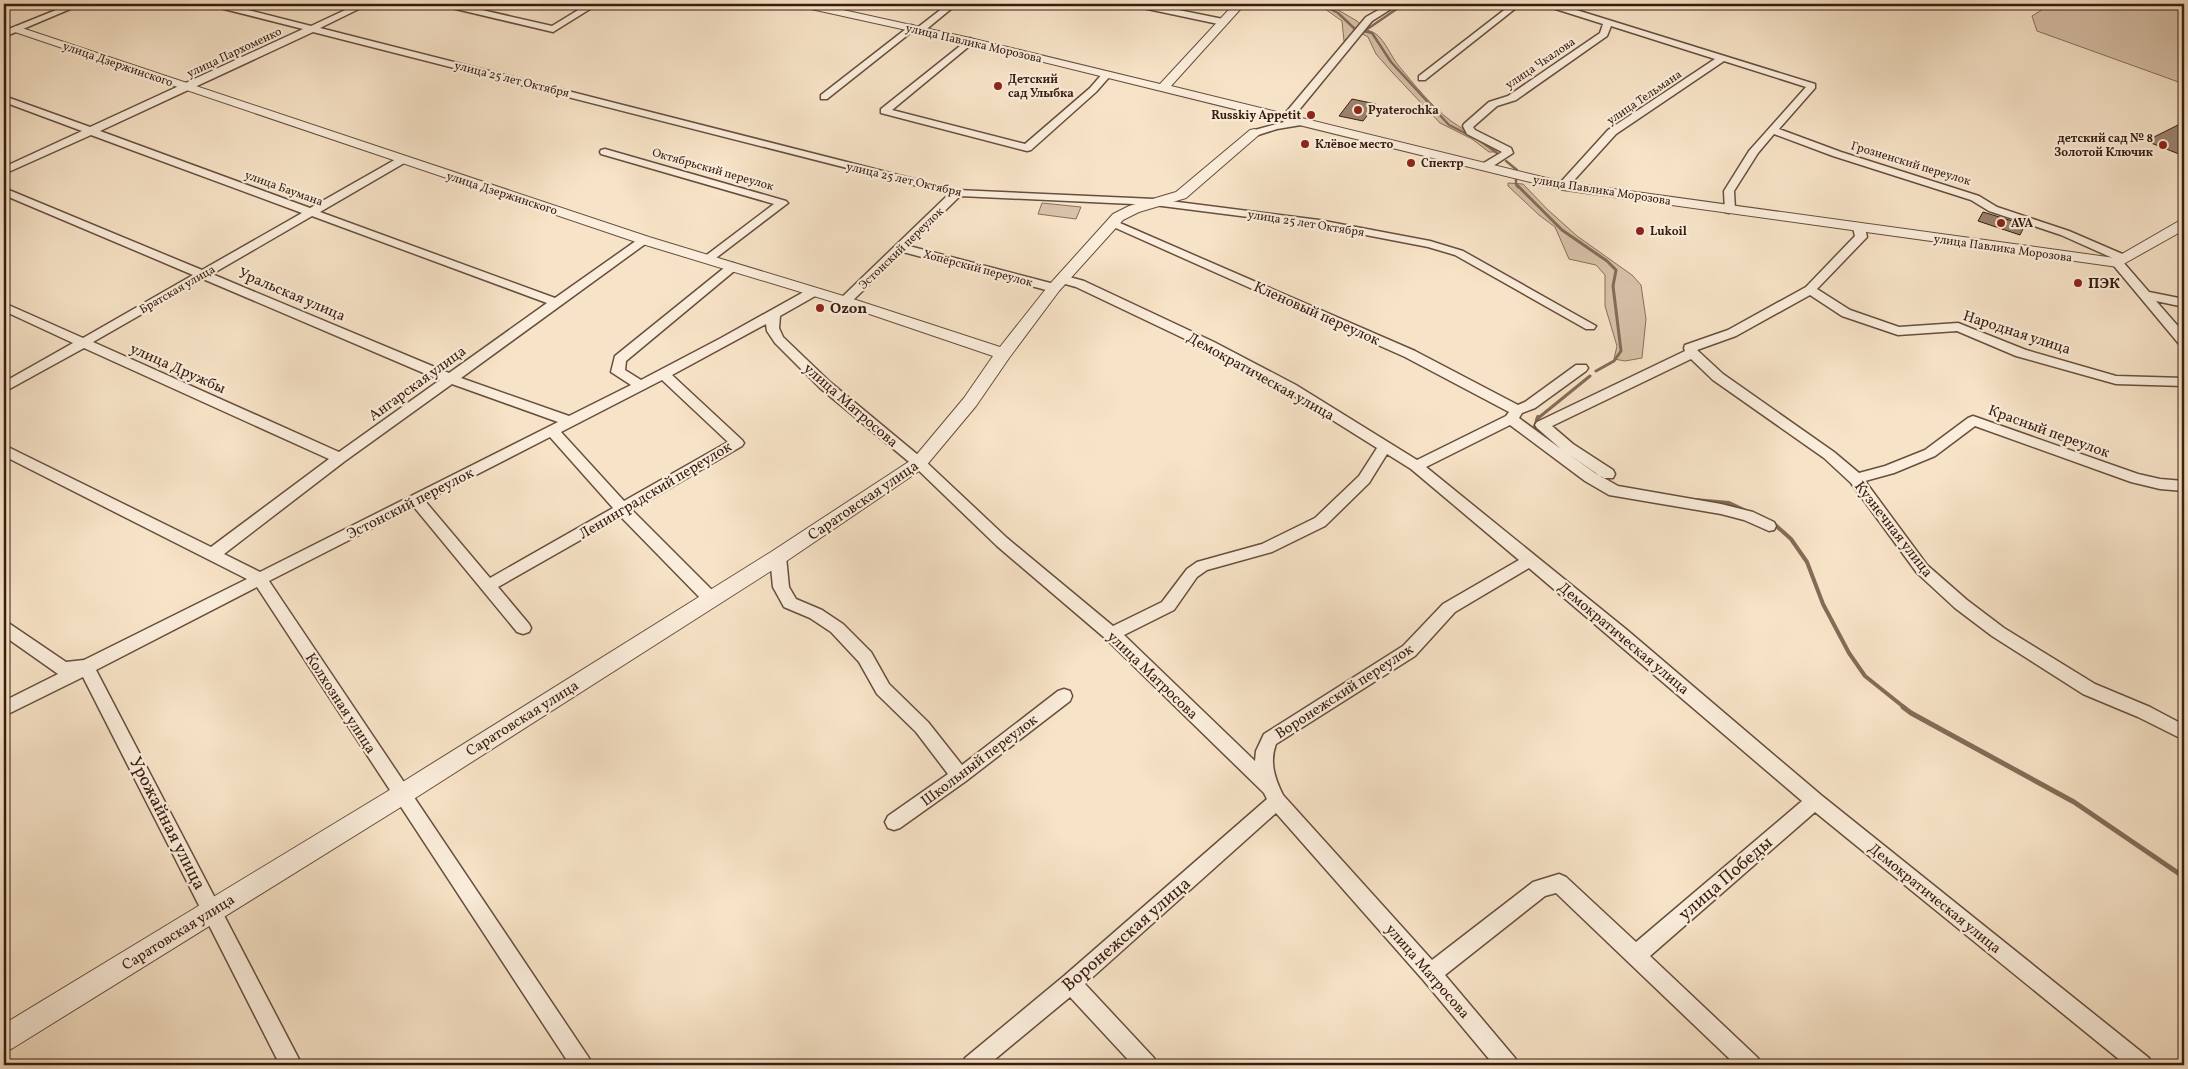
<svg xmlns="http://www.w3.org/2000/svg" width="2188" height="1069" viewBox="0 0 2188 1069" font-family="Vollkorn,serif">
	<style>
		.green { fill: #d7c1a8; stroke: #886e5c }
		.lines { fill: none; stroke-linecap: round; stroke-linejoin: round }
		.stream-far3 { stroke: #846b58; stroke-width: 2.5 }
		.stream-far2 { stroke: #846b58; stroke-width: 3 }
		.stream-far1 { stroke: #846b58; stroke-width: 4 }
		.stream { stroke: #846b58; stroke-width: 5 }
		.building { fill: #9b836f; stroke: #381c0f }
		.minor-casing { stroke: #684e3d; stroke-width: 3 }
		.tertiary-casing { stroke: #684e3d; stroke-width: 2 }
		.minor { fill: #faeddb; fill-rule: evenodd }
		.tertiary { fill: #faeddb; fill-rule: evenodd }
		.poi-dot { fill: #8f2418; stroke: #faeddb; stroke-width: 2 }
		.labels { text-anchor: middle; stroke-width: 4.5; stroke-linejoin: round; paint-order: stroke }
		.far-street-label { font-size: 12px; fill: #381c0f; stroke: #faeddb }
		.far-poi-label { font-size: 12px; font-weight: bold; fill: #381c0f; stroke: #faeddb; text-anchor: start }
		.poi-label { font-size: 15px; font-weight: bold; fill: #381c0f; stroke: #faeddb; text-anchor: start }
		.street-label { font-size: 15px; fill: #381c0f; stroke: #faeddb }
		.near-street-label { font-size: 18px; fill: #381c0f; stroke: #faeddb }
	</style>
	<rect width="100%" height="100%" fill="#f7e3c7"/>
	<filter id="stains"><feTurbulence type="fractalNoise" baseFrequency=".004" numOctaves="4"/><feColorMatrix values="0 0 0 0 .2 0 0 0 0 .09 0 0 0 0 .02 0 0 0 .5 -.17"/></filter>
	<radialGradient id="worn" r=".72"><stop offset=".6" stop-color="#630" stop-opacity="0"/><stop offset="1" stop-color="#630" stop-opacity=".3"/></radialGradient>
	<path class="green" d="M1318 4H1328L1357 21 1360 24 1348 39 1344 41 1342 21Z
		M2051 4H2184V84L2037 31 2032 16Z
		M1365 30C1382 31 1388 52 1398 65 1414 84 1431 106 1451 121 1466 132 1482 140 1498 149L1495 152H1489L1472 139 1440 123 1391 71 1376 54 1368 37 1361 33Z
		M1508 183 1523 184 1547 209 1577 236 1632 275 1641 285 1646 319 1642 358 1625 361 1614 359 1617 346 1605 306V275L1596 265 1569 259 1555 227 1539 215 1508 186Z
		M1042 203 1081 207 1076 219 1038 214Z"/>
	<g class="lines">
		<path class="stream-far3" d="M1321 4 1338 13 1356 30
			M1363 31 1372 33 1391 62 1449 125 1479 140 1497 153
			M1363 32 1404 4
			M1506 161 1517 170
			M1516 177V184L1518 187"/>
		<path class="stream-far2" d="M1517 185 1562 230 1607 261 1616 270 1613 286 1621 351 1614 361 1596 371
			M1537 419 1590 376"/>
		<path class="stream-far1" d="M1538 417 1535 427 1552 443
			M1695 500 1729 503 1746 511
			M1773 523 1791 539 1807 562 1823 604 1849 653 1865 676 1905 708"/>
		<path class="stream" d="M1903 707 1911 713 2074 802 2184 877"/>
	</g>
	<path class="building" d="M1352 99 1376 104 1363 121 1339 116Z
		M2184 122V156L2146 141Z
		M1983 212 2019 223 2025 225 2020 235 1978 221Z"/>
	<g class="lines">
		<g class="minor-casing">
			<path id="minor" d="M71 4H82L4 37V31Z
				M211 4H224L311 26 358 4H369L320 28 957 190 1154 199 1319 220 1430 241 1463 251 1596 326 1594 329H1586L1455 255 1428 247 1319 226 1154 205 960 196 909 246 1058 285 1060 288 1058 291H1050L903 252 849 304H841L839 301 841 298 949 194 313 32 100 131 310 208 398 158H406L407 160 406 162 320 212 555 298 640 238H648L650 240 648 242 461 378 569 416 631 385 611 372 615 356 729 264 733 263 739 267 626 361 625 370 641 380 721 338 809 289H817L819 292 817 295 780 316 779 328 783 337 830 382 924 460 1007 538 1113 626 1162 602 1187 569 1197 562 1262 544 1315 518 1359 476 1377 448 1286 391 1204 348 1076 287 1058 282 1056 279 1058 276 1062 275 1084 281 1214 342 1296 385 1417 460 1506 416 1509 412 1405 357 1109 225 1107 223 1109 221 1113 220 1415 351 1518 405 1525 402 1576 365H1586L1588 368 1586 371 1535 408 1522 413 1519 418 1561 449 1537 428 1535 425 1537 422 1685 351 1684 348 1685 345 1728 330 1806 287 1855 236 1853 228 1859 225 1865 228 1867 237 1817 289 1850 310 1899 327 1958 323 2026 350 2116 376 2184 378V386L2116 384 2016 356 1957 331 1898 335 1842 316 1810 295 1736 336 1697 350 1723 374 1834 452 1859 473 1885 466 1925 450 1968 418 1973 416 2138 474 2160 479 2184 481V491L2160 489 2131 482 1975 426 1935 456 1894 473 1865 481 1927 565 1967 600 2004 628 2095 684 2150 707 2184 725V740L2138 717 2083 694 1992 636 1955 608 1917 573 1851 483 1824 458 1713 380 1691 359 1552 426 1573 444 1613 470 1615 474 1613 478H1603L1567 453 1595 473 1618 486 1721 504 1753 512 1774 522 1776 526 1774 530 1769 531 1744 520 1721 514 1609 495 1585 481 1510 425 1426 467 1627 630 1821 795 2149 1058 2152 1065H2126L1815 812 1650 956 1758 1058 1761 1065H1736L1556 893 1545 896 1445 975 1515 1058 1519 1065H1494L1424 981 1276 813 1085 984 1154 1058 1157 1065H1133L1070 997 988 1065H962L965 1058 1064 976 1267 799 1264 793 1106 639 997 546 914 466 820 388 775 343 767 331 766 324 672 375 742 440 744 443 742 446 632 510 717 595 719 599 717 603 711 605 705 603 621 517 498 587 529 624 531 628 529 632 523 634 517 632 414 507 269 581 589 1058 592 1065H570L257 587 96 670 302 1065H280L83 677 4 716V701L58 674 4 636V622L10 624 66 662 84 660 247 579 4 456V445L211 547 329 459 84 348 4 392V382L73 343 4 311V303L83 338 193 275 4 195V188L202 270 302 213 91 135 4 174V167L82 131 4 102V96L90 127 303 29 212 6ZM312 216 547 303 449 373 212 274ZM203 279 440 380 339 452 93 342ZM662 380 728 442 624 501 561 432ZM452 384 558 422 260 572 224 554 345 461ZM550 437 613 508 490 578 425 501ZM1387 454 1411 469 1519 560 1443 604 1403 646 1264 734 1256 751 1255 761 1124 635 1174 610 1197 577 1207 570 1272 552 1325 526 1369 483ZM1529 568 1802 801 1636 942 1566 877 1559 874 1533 882 1432 960 1283 795C1275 779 1269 762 1276 744L1415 656 1455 612Z
				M442 4H456L552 26 588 4H598L553 32 443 6Z
				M948 4H957L923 32H917V28Z
				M1134 4H1149L1223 19 1228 22 1223 25 1138 7Z
				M1389 4H1399L1372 21 1290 121H1301V125L1277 129 1255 136 1251 135V131L1284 122 1281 119 1282 117 1366 17Z
				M1512 4H1521L1425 80H1419V76Z
				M1545 4H1557L1815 84V88L1779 129 1841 152 1979 196 1997 207 2069 231 2127 256 2129 258 2123 262 2149 292 2184 299V307L2156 301 2184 333V345L2179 344 2114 266 2112 263 2117 260 2061 235 1989 211 1971 200 1833 156 1774 134 1758 153 1734 191 1735 210 1729 213 1725 212 1724 191 1749 151 1806 87 1724 61 1616 134 1567 188H1559L1558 186 1559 184 1608 130 1715 59 1611 26 1607 36 1516 100 1497 106 1473 127 1475 130 1511 148 1513 153 1490 168H1482L1481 166 1482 164 1502 152 1467 134 1463 126 1464 124 1489 102 1508 96 1600 33 1603 24 1546 6Z
				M911 25 914 26V30L827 99H821V95Z
				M970 38 975 41 973 43 892 110 1025 144 1090 88 1103 73 1106 72 1111 75 1096 92 1031 150 1027 151 881 113V109Z
				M605 149 786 201 788 203 712 261H704L702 259 704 257 774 204 601 154 600 152 601 150Z
				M778 551 783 553 786 557 789 587 796 599 822 610 843 624 871 652 889 684 928 722 962 765 1058 691 1064 689 1070 691 1072 696 1070 701 966 781 900 828 894 830 888 828 885 822 888 816 948 774 916 732 877 694 859 662 831 632 810 618 784 607 773 587 770 557 773 553Z"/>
		</g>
		<g class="tertiary-casing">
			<path id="tertiary" d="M796 4H816L970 38 1160 84 1234 4H1245L1171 86 1563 182 2115 258 2179 221 2184 220V230L2118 267 1563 190 970 44 802 7Z
				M16 26 649 237 850 298 1000 347 1049 285 1113 214 1129 206 1176 192 1250 130 1255 129 1261 133 1186 198 1139 212 1123 220 1059 291 1009 358 976 406 925 467 785 562 409 802 13 1048 4 1052V1024L393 788 771 552 913 459 964 398 993 356 840 304 639 243 12 31 10 29Z"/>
		</g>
		<use href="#minor" class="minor"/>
		<use href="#tertiary" class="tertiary"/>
	</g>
	<g class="poi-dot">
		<circle cx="998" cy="86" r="5"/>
		<circle cx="1358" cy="110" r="5"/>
		<circle cx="1311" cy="115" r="5"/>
		<circle cx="1305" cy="144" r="5"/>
		<circle cx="2163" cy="145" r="5"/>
		<circle cx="1411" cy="163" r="5"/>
		<circle cx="2001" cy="223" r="5"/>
		<circle cx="1640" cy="231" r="5"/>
		<circle cx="2078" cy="283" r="5"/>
		<circle cx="820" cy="308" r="5"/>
	</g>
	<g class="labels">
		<g class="far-street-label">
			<text transform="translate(974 43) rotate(13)" y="4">улица Павлика Морозова</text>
			<text transform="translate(234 52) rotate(-25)" y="4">улица Пархоменко</text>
			<text transform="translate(1540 63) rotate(-34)" y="4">улица Чкалова</text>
			<text transform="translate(118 64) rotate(19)" y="4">улица Дзержинского</text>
			<text transform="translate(512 79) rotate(14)" y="4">улица 25 лет Октября</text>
			<text transform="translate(1644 97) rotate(-34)" y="4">улица Тельмана</text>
			<text transform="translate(1911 163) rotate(17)" y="4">Грозненский переулок</text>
			<text transform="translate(713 169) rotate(16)" y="4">Октябрьский переулок</text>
			<text transform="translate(904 179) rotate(13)" y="4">улица 25 лет Октября</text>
			<text transform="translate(284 188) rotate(20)" y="4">улица Баумана</text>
			<text transform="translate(1602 190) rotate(9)" y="4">улица Павлика Морозова</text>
			<text transform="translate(502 193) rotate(18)" y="4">улица Дзержинского</text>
			<text transform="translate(1306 223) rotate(9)" y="4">улица 25 лет Октября</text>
			<text transform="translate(901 248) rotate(-44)" y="4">Эстонский переулок</text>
			<text transform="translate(2003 248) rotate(8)" y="4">улица Павлика Морозова</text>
			<text transform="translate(978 268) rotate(15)" y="4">Хопёрский переулок</text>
			<text transform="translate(177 289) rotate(-30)" y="4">Братская улица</text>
		</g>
		<g class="far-poi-label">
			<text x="1008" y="83">Детский<tspan x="1008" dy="14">сад Улыбка</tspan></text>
			<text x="1368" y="114">Pyaterochka</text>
			<text x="1301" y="119" text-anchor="end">Russkiy Appetit</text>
			<text x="2153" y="142" text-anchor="end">детский сад № 8<tspan x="2153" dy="14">Золотой Ключик</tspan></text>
			<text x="1315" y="148">Клёвое место</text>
			<text x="1421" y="167">Спектр</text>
			<text x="2011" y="227">AVA</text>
			<text x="1650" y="235">Lukoil</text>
		</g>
		<g class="poi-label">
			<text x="2088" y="288">ПЭК</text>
			<text x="830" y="313">Ozon</text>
		</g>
		<g class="street-label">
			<text transform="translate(292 294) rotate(23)" y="5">Уральская улица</text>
			<text transform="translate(1317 313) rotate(24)" y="5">Кленовый переулок</text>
			<text transform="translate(2017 332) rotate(18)" y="5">Народная улица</text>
			<text transform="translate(178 368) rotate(24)" y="5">улица Дружбы</text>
			<text transform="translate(1261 376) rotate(29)" y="5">Демократическая улица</text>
			<text transform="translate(417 383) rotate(-36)" y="5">Ангарская улица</text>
			<text transform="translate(851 405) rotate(41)" y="5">улица Матросова</text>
			<text transform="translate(2049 431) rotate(20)" y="5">Красный переулок</text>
			<text transform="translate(655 490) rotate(-31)" y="5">Ленинградский переулок</text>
			<text transform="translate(863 500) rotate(-34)" y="5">Саратовская улица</text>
			<text transform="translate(410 503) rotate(-27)" y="5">Эстонский переулок</text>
			<text transform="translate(1894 529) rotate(52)" y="5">Кузнечная улица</text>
			<text transform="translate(1624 638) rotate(40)" y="5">Демократическая улица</text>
			<text transform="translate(1153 675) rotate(44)" y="5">улица Матросова</text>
			<text transform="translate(1344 691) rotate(-33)" y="5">Воронежский переулок</text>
			<text transform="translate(341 703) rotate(57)" y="5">Колхозная улица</text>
			<text transform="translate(522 718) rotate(-32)" y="5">Саратовская улица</text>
			<text transform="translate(979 760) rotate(-37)" y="5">Школьный переулок</text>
			<text transform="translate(1935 898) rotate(39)" y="5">Демократическая улица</text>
			<text transform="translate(178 932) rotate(-32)" y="5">Саратовская улица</text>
			<text transform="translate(1428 971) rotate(49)" y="5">улица Матросова</text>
		</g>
		<g class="near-street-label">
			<text transform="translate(168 823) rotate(63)" y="6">Урожайная улица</text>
			<text transform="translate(1725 878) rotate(-41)" y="6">улица Победы</text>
			<text transform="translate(1126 934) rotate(-41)" y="6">Воронежская улица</text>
		</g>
	</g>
	<rect width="2188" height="1069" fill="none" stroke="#f7e3c7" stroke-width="20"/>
	<rect x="5" y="5" width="2178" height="1059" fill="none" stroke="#381c0f" stroke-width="2.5"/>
	<rect x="10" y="10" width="2168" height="1049" fill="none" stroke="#381c0f"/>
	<rect width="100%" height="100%" filter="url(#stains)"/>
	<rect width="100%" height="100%" fill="url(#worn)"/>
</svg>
